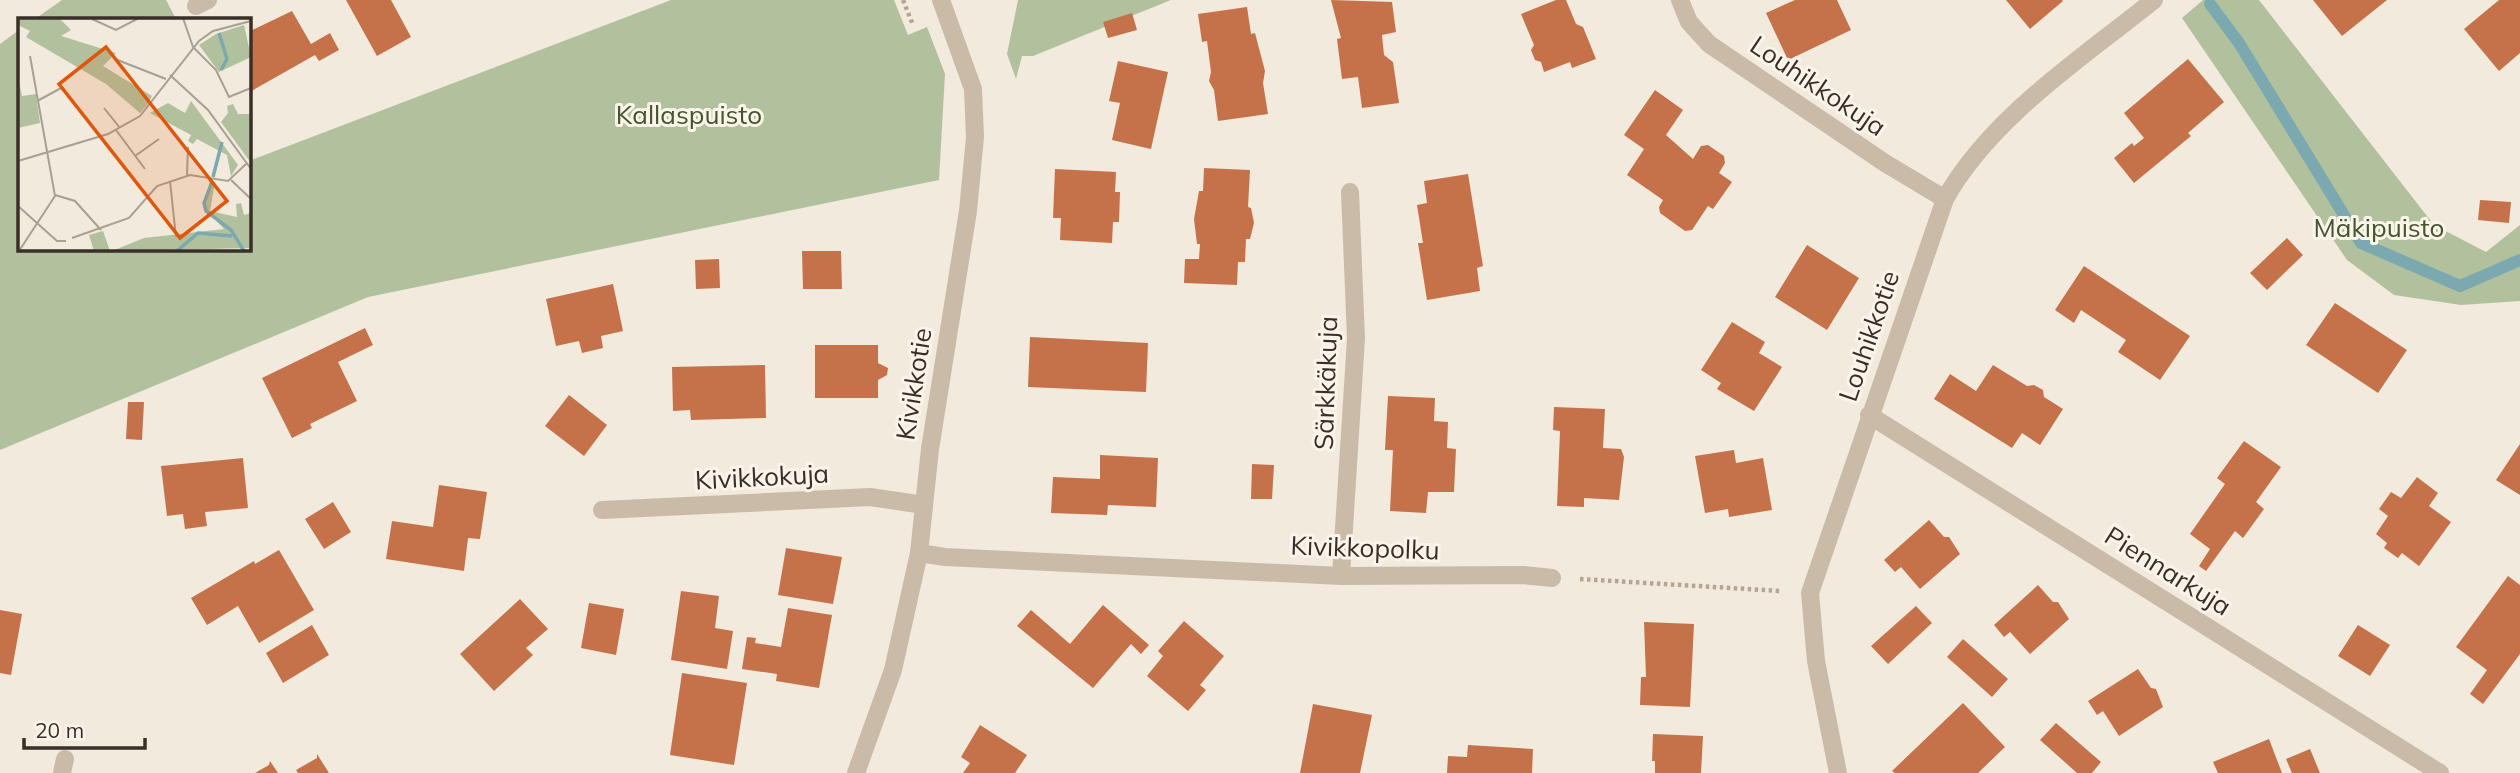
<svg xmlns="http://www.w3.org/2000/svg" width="2520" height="773" viewBox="0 0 2520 773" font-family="Mulish,sans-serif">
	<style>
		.green { fill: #b2c19d }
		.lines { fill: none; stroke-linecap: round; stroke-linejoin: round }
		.stream { stroke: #7ca9af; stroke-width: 12 }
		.building { fill: #c57149 }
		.path { stroke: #b6a593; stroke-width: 4.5; stroke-dasharray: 3.5 3.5; stroke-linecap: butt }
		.minor { stroke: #cabba9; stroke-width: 18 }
		.tertiary { stroke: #cabba9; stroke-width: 18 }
		.labels { text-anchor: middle; stroke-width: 6; stroke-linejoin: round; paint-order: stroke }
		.street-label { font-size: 26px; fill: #382f29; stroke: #faf4ea }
		.park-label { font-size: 26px; fill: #44562d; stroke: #faf4ea }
		.inset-river { fill: none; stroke: #7ca9af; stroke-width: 3.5 }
		.inset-road { fill: none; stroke: #a89f95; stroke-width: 2 }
		.view { fill: #df570d; fill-opacity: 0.15; stroke: #df570d; stroke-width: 3.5 }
		.inset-edge { fill: none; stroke: #382f29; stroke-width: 3.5 }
	</style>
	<rect width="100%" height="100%" fill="#f2eadd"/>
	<path class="green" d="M62 0H166L176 19H35Z
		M671 0H894L908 35 927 27 945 74 939 180 368 297 0 450V44L19 30V248H248L249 161Z
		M1018 0H1171L1033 56H1022L1016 79 1007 54Z
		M2203 0H2259L2434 225 2486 252 2520 225V301L2461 305 2394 295 2347 260 2182 18Z"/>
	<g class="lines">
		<path class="stream" d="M2210 4 2239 43 2361 243 2460 286 2520 260"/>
	</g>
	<path class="building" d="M346 0H391L411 37 377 56Z
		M1331 0 1392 2 1396 32 1382 35 1384 55 1393 62 1399 103 1362 108 1358 77 1342 79 1337 39 1341 38Z
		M1556 0H1566L1576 24 1583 27 1596 59 1572 68 1570 62 1544 72 1541 62 1535 60 1531 50 1534 45 1521 14Z
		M1795 0H1837L1851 30 1788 60 1766 13Z
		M2006 0H2062L2063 1 2030 29Z
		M2313 0H2387L2342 36Z
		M2499 0H2520V53L2499 71 2464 29Z
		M1247 7 1251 34 1255 33 1265 71 1263 83 1268 114 1218 121 1214 90 1209 81 1211 72 1207 41 1202 42 1198 14Z
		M292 11 311 44 330 33 339 50 319 61 315 55 248 93V32Z
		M1132 13 1137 30 1108 38 1103 22Z
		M2188 59 2224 102 2188 133 2191 136 2134 183 2114 158 2132 143 2134 146 2144 138 2124 113Z
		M1118 61 1168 72 1151 149 1112 140 1120 103 1109 101Z
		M1655 90 1683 110 1666 135 1693 159 1701 146 1708 145 1724 156 1725 163 1719 173 1732 182 1713 209 1708 206 1692 230 1685 231 1660 213 1659 207 1663 200 1627 175 1644 149 1624 135Z
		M1204 168 1250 170 1248 207 1251 208 1254 223 1250 239H1246L1245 262H1238L1237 285 1184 283 1185 259H1199L1200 244H1197L1194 219 1199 191H1203Z
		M1055 169 1116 172 1115 192H1120L1119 222H1113L1112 243 1060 240 1061 218H1053Z
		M1468 174 1483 266 1477 268 1480 291 1427 300 1418 243H1423L1417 205 1427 203 1424 181Z
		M2480 200 2511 202 2509 223 2478 220Z
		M2287 238 2303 255 2267 290 2250 273Z
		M1807 245 1859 278 1827 330 1775 297Z
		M802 251H841L842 289H803Z
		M719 259 720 288 696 289 695 260Z
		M2084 266 2190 336 2160 380 2118 352 2126 340 2081 310 2074 323 2055 310Z
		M613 284 623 331 601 336 603 348 582 353 579 341 556 346 546 299Z
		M2335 303 2407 350 2378 393 2306 345Z
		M1732 322 1765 342 1759 353 1782 367 1754 411 1717 389 1721 383 1701 370Z
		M365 328 373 345 338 362 357 401 310 424 312 428 292 438 262 378Z
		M1030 337 1148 343 1146 392 1028 387Z
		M815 345H878V363L888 368 887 375 878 380V398H815Z
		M765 365 766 418 691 420 690 410 673 411 672 367Z
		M1993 365 2027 386 2034 385 2043 390 2044 397 2063 409 2040 445 2022 433 2012 448 1934 399 1950 374 1976 391Z
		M569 395 607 425 584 456 545 426Z
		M1388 396 1435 398 1434 421 1448 422 1447 448 1456 449 1454 492H1428L1426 513 1390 511 1393 450H1385Z
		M128 402H144L142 440 126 439Z
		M1554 407 1605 409 1603 448 1621 449 1624 457 1619 500 1584 498V507L1557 506 1560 431 1553 430Z
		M2244 441 2281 467 2256 502 2264 509 2243 538 2235 531 2206 571 2199 566 2210 549 2190 534 2225 484 2217 478Z
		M2520 444V495L2496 480Z
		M1734 450 1736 463 1763 458 1772 510 1729 517 1728 509 1705 513 1695 456Z
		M1100 455 1158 458 1156 507 1108 505 1107 515 1051 513 1053 477 1100 479Z
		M243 458 248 508 205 512 207 526 185 529 183 514 167 516 161 466Z
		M1252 464 1274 465 1272 499H1251Z
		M2417 477 2438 493 2429 506 2451 522 2419 566 2402 553 2398 558 2384 548 2387 543 2376 534 2388 516 2379 509 2391 492 2401 498Z
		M439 485 487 492 480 539 468 538 464 571 386 559 392 521 433 527Z
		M333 502 351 532 324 549 305 519Z
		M1929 520 1944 537H1949L1960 554 1920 589 1901 567 1895 572 1884 560Z
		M786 548 842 557 833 604 778 595Z
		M279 550 314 610 259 643 238 606 207 625 191 598 254 561 255 564Z
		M2508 576 2520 585V654L2483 704 2470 694 2487 670 2456 647Z
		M2038 585 2053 602H2058L2069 619 2030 654 2010 632 2004 637 1994 625Z
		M681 591 719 596 715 628 733 631 727 669 671 660Z
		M520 599 548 629 526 648 533 655 494 691 460 654Z
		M589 603 624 609 616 655 581 648Z
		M1103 605 1149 645 1141 654 1131 644 1093 688 1017 626 1031 610 1070 644Z
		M1916 606 1932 623 1888 664 1871 646Z
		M788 608 832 615 819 688 776 681 777 674 742 669 747 637 756 638 755 643 781 647Z
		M0 610 22 614 11 675 0 673Z
		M1184 621 1224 656 1200 685 1206 690 1188 711 1147 676 1163 656 1158 651Z
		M1644 622 1694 624 1690 707 1640 705 1641 677H1646Z
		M312 625 329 655 283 683 266 653Z
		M2358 625 2390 645 2370 676 2338 656Z
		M1963 639 2008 679 1992 697 1947 657Z
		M2138 669 2151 688 2156 689 2163 707 2119 736 2103 711 2097 715 2088 701Z
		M682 673 747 683 734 765 670 755Z
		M1963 703 2005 747 1978 773H1895L1892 771Z
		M1313 704 1372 715 1360 773H1300Z
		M2056 723 2101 762 2092 773H2077L2040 740Z
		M980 725 1027 755 1015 773H963L970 763 961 757Z
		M1653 734 1703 736 1701 773H1655V761H1652Z
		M2269 739 2282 773H2218L2213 762Z
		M1468 745 1533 749 1532 773H1447L1448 756 1467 757Z
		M2310 749 2320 773H2292L2286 759Z
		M317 754 329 773H298L296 770 317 758Z
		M270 761 278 773H255L269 765Z"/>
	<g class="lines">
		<path class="path" d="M903 0 913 25
			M1580 579 1781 591"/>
		<path class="minor" d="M1680 0 1689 22 1709 44 1885 163 1945 199
			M196 6 208 0
			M1869 415 2440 773
			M602 510 870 497 924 505
			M919 553 945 557 1341 576 1523 575 1552 578
			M1341 576 1356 338 1350 192
			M62 773 65 759
			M1838 773 1816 661 1810 593 1945 199C1991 117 2081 59 2154 0"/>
		<path class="tertiary" d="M856 773 893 670 919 553 930 449 968 211 975 137 973 89 941 0"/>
	</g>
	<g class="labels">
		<g class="street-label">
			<text transform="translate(1818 86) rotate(34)" y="9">Louhikkokuja</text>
			<text transform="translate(1869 336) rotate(-71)" y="9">Louhikkotie</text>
			<text transform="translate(1326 383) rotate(-88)" y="9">Särkkäkuja</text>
			<text transform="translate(914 384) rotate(-81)" y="9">Kivikkotie</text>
			<text transform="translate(762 477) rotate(-3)" y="9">Kivikkokuja</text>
			<text transform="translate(1365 548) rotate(2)" y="9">Kivikkopolku</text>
			<text transform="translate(2168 571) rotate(32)" y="9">Piennarkuja</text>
		</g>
		<g class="park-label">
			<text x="689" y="124">Kallaspuisto</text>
			<text x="2379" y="237">Mäkipuisto</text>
		</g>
	</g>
	<g transform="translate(18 18)">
		<rect width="233" height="233" fill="#f2eadd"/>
		<path d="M0 0H41L53 12 43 18 98 35 85 48 134 78 130 86 122 95 88 66 8 19 12 13 0 7ZM226 7 233 39 201 54 181 27 198 16ZM0 59 4 78 18 76 22 105 0 110ZM173 83 220 147 213 158 209 137 179 121 175 126 170 123 173 117 132 95 150 85 167 95ZM215 86 220 96H233V145L203 104 210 95 209 88ZM192 163 197 164 192 193 219 199 218 186 223 185 226 197 233 195V230L94 233 126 220 206 211 185 189ZM85 213 92 233H76L71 217Z" fill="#b2c19d"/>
		<path class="inset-river" d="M201 15 209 41 203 52M195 159 204 124M194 164 186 185 188 193 213 212 226 233M159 233 180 215 214 218"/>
		<path class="inset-road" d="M165 0 175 29 198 52 211 79 233 70M74 1 98 12 121 0M97 41 148 61M152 57 190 92 233 151M21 82 45 69M86 90 102 110M98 112 127 151M117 138 141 121M0 143 90 116 122 98 181 23 195 13 233 3M169 157 170 129M213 162 233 181M152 163 158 219M37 177 57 183 83 212M0 188 39 223H48M54 220 111 200 139 168 172 157 210 163 228 146M1 233 37 178 12 38"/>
		<path class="view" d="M88 29 209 183 162 220 41 66Z"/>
		<rect width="233" height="233" class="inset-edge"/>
	</g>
	<path d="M24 738v10h121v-10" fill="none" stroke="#382f29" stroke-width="3.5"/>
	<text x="35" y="738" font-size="21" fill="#382f29" stroke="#faf4ea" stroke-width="5" paint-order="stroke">20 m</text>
</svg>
